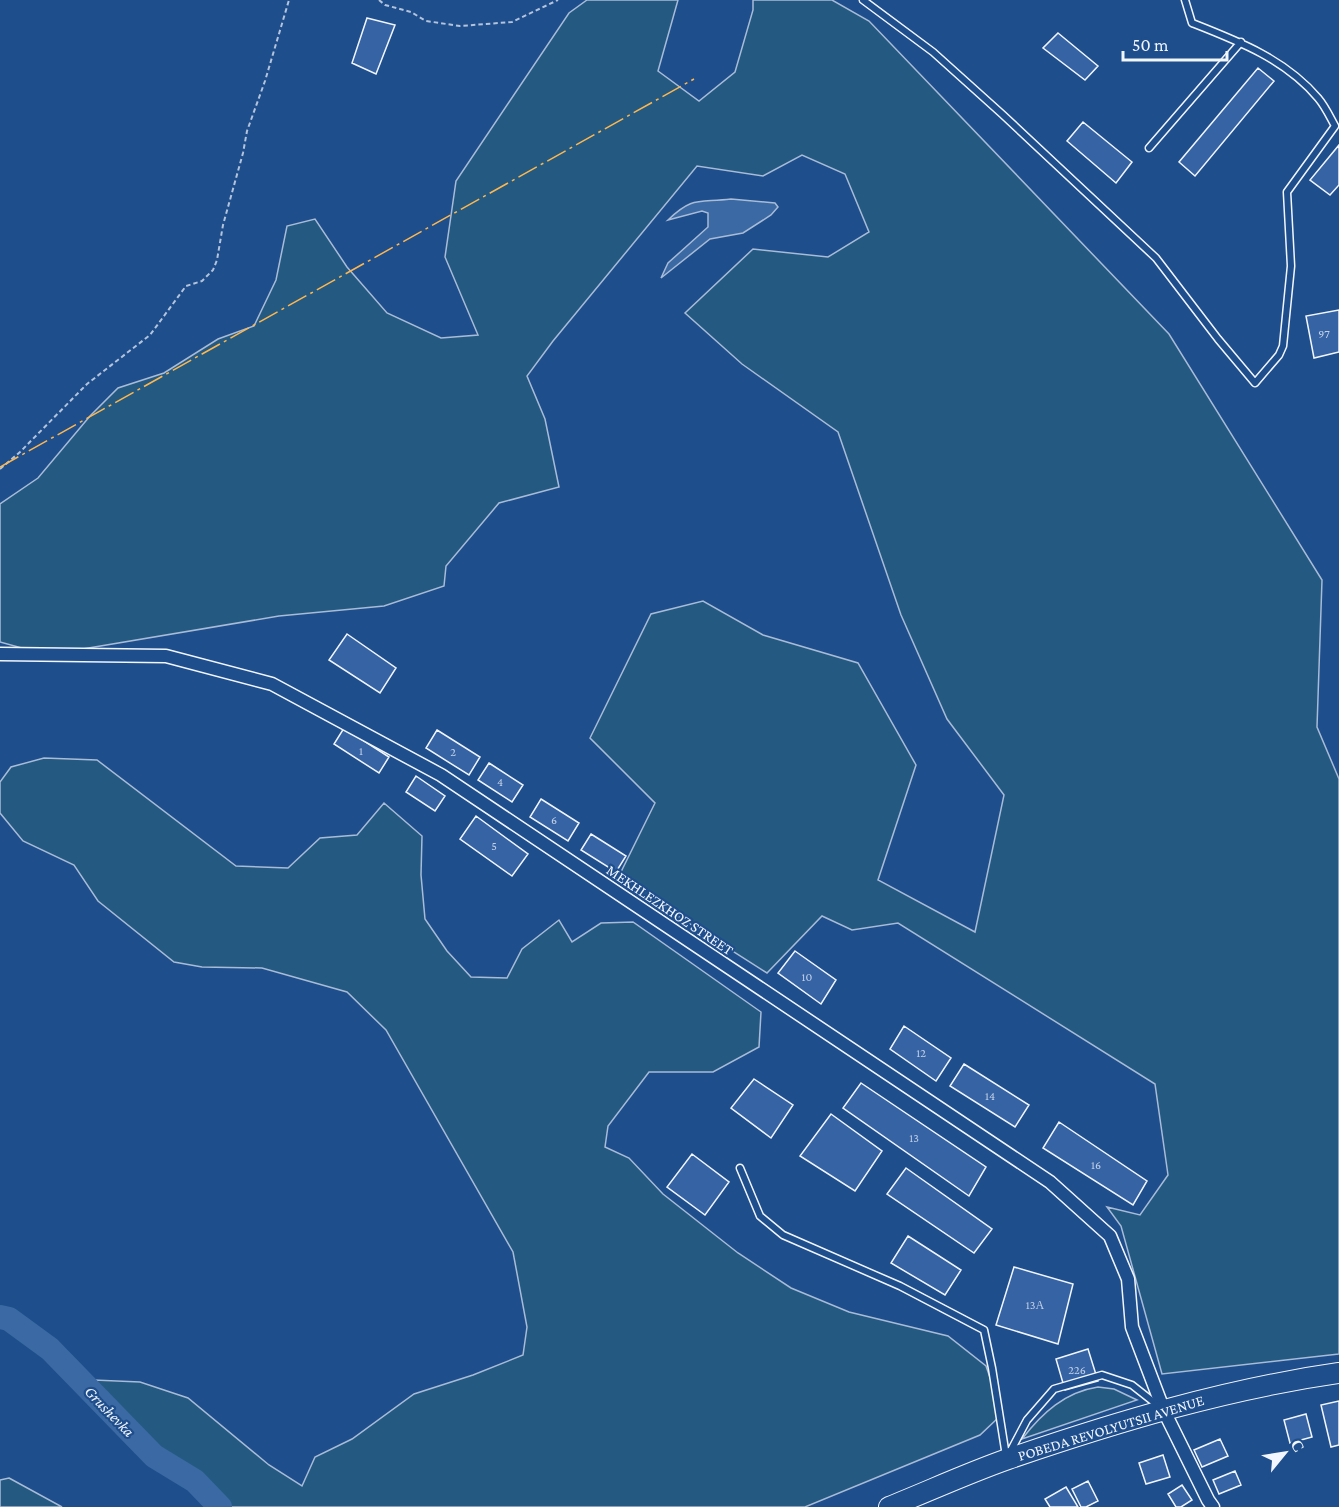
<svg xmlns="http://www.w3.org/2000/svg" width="1339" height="1507" viewBox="0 0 1339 1507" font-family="'Crimson Pro',serif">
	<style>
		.green { fill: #245a82; stroke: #a8bbd7; stroke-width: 1.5 }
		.water { fill: #3b69a3; stroke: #a8bbd7; stroke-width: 1.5 }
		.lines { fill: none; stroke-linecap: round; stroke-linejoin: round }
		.river { stroke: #3b69a3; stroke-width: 24 }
		.building { fill: #3563a3; stroke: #f2f6ff; stroke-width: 1.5 }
		.service-casing { stroke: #f2f6ff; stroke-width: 9 }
		.minor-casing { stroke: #f2f6ff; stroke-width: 15 }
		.primary-casing { stroke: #f2f6ff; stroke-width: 22 }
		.path { stroke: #b3c4dc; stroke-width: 2; stroke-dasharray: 4.5 3; stroke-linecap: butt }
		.service { stroke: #1f4e8c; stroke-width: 6 }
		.minor { stroke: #1f4e8c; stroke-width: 12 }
		.primary { stroke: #1f4e8c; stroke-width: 20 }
		.power { stroke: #ffb74d; stroke-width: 1.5; stroke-dasharray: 21 4.5 3 4.5; stroke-linecap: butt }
		.labels { text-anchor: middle; stroke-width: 4.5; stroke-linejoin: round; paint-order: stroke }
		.number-label { font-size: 12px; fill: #c3d1e8 }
		.street-label { font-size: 15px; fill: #f2f6ff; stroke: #1f4e8c }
		.water-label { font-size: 16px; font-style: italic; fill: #f2f6ff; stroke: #1f4e8c }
	</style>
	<rect width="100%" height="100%" fill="#1f4e8c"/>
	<path class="green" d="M587 0H678L658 71 699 101 735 72 753 10V0H832L869 21 1169 334 1322 580 1317 727 1339 779V1354L1162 1374 1121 1226 1107 1207 1140 1215 1168 1175 1155 1084 898 923 852 930 822 916 767 973 618 878 655 803 590 738 651 614 703 601 763 635 858 663 916 765 878 880 975 932 1004 795 947 719 901 615 838 432 742 364 685 313 753 249 828 257 869 232 845 174 802 155 763 176 697 166 553 341 527 376 545 419 559 487 499 503 446 566 444 586 384 606 279 616 47 655 0 642V504L38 478 90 416 118 388 164 373 218 339 254 326 276 280 287 226 315 219 347 267 387 313 441 338 478 335 445 257 456 181 569 13Z
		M44 758 97 760 236 866 288 868 320 838 357 835 384 803 422 836 421 875 425 919 447 951 471 977 507 978 522 949 559 920 572 942 601 923 633 922 761 1012 759 1047 713 1072H649L608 1126 605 1147 629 1158 663 1194 738 1253 791 1288 849 1312 948 1336 986 1366 995 1392 999 1417 980 1435 805 1507H220L195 1481 154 1456 96 1396 94 1380 140 1382 188 1398 269 1465 302 1486 315 1457 352 1439 414 1394 473 1375 523 1355 527 1327 513 1252 386 1030 347 992 262 968 202 967 174 962 98 901 74 865 23 841 0 813V782L11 767Z
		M1098 1387 1114 1389 1137 1400 1022 1439C1042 1413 1065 1392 1098 1387Z
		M9 1478 62 1507H0V1480Z"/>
	<path class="water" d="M731 199 775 203 778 207 771 215 743 233 710 239 661 278 668 263 708 227V213L702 211 668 220C693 196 698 203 731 199Z"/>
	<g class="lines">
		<path class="river" d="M0 1317 9 1319 50 1349 154 1456 195 1481 220 1507"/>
	</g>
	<path class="building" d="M367 18 395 25 376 74 352 63Z
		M1058 33 1098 66 1085 80 1043 48Z
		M1258 68 1274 81 1195 176 1179 162Z
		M1083 122 1132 162 1116 183 1067 141Z
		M1339 145V185L1330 195 1310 180Z
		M1339 310V352L1314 358 1306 316Z
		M347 634 396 668 380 693 329 660Z
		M344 728 389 757 379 773 334 744Z
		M437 730 480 757 469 775 426 748Z
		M489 763 523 785 512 802 478 780Z
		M416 776 445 796 435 811 406 792Z
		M541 799 579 823 568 841 530 817Z
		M476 816 528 854 512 876 460 839Z
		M591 834 626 856 616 872 581 850Z
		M795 951 836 980 821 1004 778 973Z
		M904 1026 951 1058 936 1081 890 1049Z
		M964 1064 1029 1105 1015 1127 950 1086Z
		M754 1079 793 1105 771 1138 731 1108Z
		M861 1083 986 1167 969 1196 843 1108Z
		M831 1114 882 1151 855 1191 800 1156Z
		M1059 1122 1147 1181 1133 1205 1043 1148Z
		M692 1154 729 1182 705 1215 667 1187Z
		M906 1168 992 1229 974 1253 887 1194Z
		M908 1236 961 1270 945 1295 891 1263Z
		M1014 1267 1073 1284 1058 1344 996 1325Z
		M1088 1349 1098 1381 1065 1390 1056 1359Z
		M1339 1401V1445L1331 1447 1321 1405Z
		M1306 1414 1312 1437 1290 1443 1284 1420Z
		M1220 1439 1228 1456 1202 1467 1194 1450Z
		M1163 1455 1170 1477 1146 1484 1139 1463Z
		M1235 1471 1241 1485 1219 1494 1213 1480Z
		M1088 1481 1098 1501 1086 1507H1081L1072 1489Z
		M1182 1485 1192 1500 1181 1507H1176L1168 1494Z
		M1066 1487 1078 1507H1050L1045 1499Z"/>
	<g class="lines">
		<g class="service-casing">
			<path id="service" d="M863 0 933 52 1002 114 1156 258 1218 339 1255 383 1279 355 1283 346 1291 266 1287 192 1335 126C1330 117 1325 106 1318 98 1285 59 1238 41 1192 23L1185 0
				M1149 148 1241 42
				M740 1168 760 1216 783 1235 900 1286 984 1330 992 1368 1006 1456
				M1009 1454 1027 1420 1054 1389 1102 1375 1132 1385 1160 1407"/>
		</g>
		<g class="minor-casing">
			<path id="minor" d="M0 654 166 656 272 684 441 775 1050 1182 1110 1236 1128 1279 1132 1327 1164 1411 1208 1500 1213 1507"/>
		</g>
		<g class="primary-casing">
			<path id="primary" d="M889 1507C929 1491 968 1473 1008 1459 1116 1422 1226 1389 1339 1373"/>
		</g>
		<path class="path" d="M379 0 385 5 411 12 426 21 460 26 512 22 558 0
			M0 469 20 452 87 384 150 335 186 286 202 281 213 270 217 260 223 225 243 153 247 131 265 81 289 0"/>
		<use href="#service" class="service"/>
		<use href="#minor" class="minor"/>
		<use href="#primary" class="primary"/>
		<path class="power" d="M0 467 694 79"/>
	</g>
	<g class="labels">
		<g class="number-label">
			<text x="1324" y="338">97</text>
			<text x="361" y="755">1</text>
			<text x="453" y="756">2</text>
			<text x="500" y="786">4</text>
			<text x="554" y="824">6</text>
			<text x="494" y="850">5</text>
			<text x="807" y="981">10</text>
			<text x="921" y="1057">12</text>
			<text x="990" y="1100">14</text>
			<text x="914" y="1142">13</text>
			<text x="1096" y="1169">16</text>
			<text x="1035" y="1309">13А</text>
			<text x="1077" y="1374">226</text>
		</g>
		<g class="street-label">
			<text transform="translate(670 910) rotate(34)" y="5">MEKHLEZKHOZ STREET</text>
			<text transform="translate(1111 1428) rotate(-17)" y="5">POBEDA REVOLYUTSII AVENUE</text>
		</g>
		<g class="water-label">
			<text transform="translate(110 1411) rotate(46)" y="6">Grushevka</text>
		</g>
	</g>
	<g transform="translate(1285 1453) rotate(60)" stroke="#1f4e8c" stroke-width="4.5" paint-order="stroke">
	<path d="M0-4.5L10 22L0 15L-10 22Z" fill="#f2f6ff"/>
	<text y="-9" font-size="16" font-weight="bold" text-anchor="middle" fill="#f2f6ff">С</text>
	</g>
	<path d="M1123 51v9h104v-9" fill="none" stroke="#f2f6ff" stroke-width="3"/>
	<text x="1132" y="51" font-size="18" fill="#f2f6ff" stroke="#1f4e8c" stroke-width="4.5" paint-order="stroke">50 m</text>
</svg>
